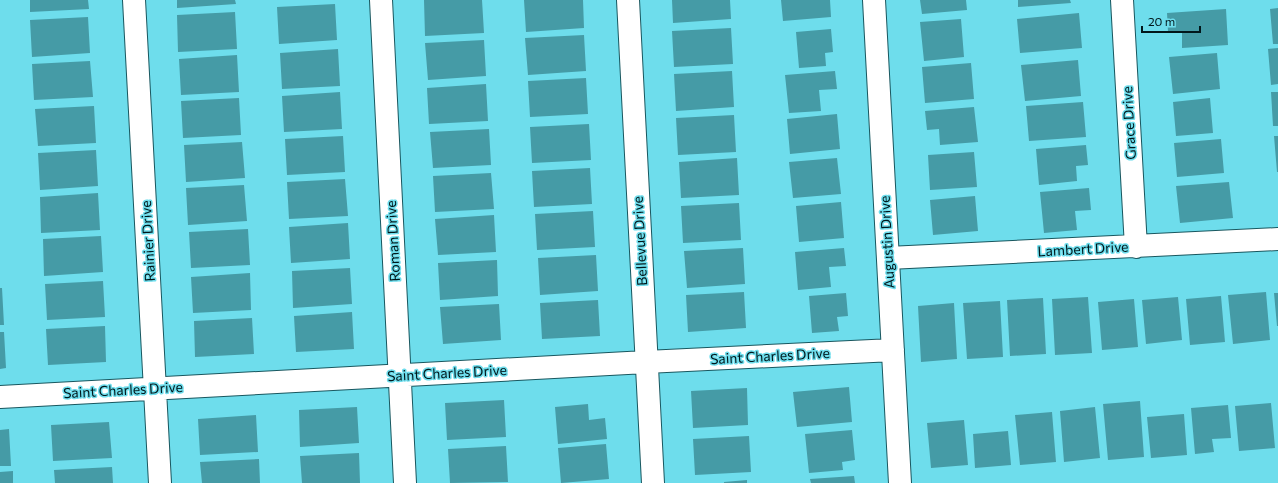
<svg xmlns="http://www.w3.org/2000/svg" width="1278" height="483" viewBox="0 0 1278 483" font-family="Commissioner,sans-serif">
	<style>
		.building { fill: #459ba6 }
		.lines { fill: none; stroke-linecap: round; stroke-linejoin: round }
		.minor-casing { stroke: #19575f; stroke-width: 24 }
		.minor { stroke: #fff; stroke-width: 22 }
		.labels { text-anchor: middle; stroke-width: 3; stroke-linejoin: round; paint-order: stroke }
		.street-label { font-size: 14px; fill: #01171b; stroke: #6eddec }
	</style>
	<rect width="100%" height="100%" fill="#6eddec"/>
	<path class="building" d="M30 0H88L89 9 30 12Z
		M177 0H235L236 4 177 8Z
		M424 0H482L484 33 425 36Z
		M524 0H583L584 28 526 32Z
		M672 0H730L731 19 673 23Z
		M781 0H830L831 17 783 21Z
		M920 0H966L967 10 922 14Z
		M1018 0H1070L1071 3 1018 7Z
		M335 4 337 40 279 44 277 7Z
		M1278 8V44H1273L1270 9Z
		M1226 9 1228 45 1182 48V31L1168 32 1167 13Z
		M235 12 237 49 178 52 177 15Z
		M1079 13 1082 48 1020 53 1017 19Z
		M88 17 90 53 32 57 30 20Z
		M961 19 964 57 924 61 920 22Z
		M731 28 733 64 674 67 672 31Z
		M831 29 833 52 825 53 826 66 799 68 796 32Z
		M584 35 586 71 528 75 525 38Z
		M484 40 486 76 428 80 425 43Z
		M1278 48V84L1271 85 1268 49Z
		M338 49 340 86 282 89 280 53Z
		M1217 53 1220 89 1173 94 1169 57Z
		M237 55 239 92 181 95 179 59Z
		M1078 60 1081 96 1025 101 1021 65Z
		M90 61 93 97 34 100 32 64Z
		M971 63 974 99 925 103 922 67Z
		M732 71 734 107 676 111 674 74Z
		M835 71 837 89 819 90 821 111 789 113 785 75Z
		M586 78 588 114 530 117 528 81Z
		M486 84 488 121 429 124 427 88Z
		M340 92 342 129 284 132 282 96Z
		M1271 92H1278V126H1273Z
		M239 98 241 135 183 138 181 101Z
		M1210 98 1213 133 1176 136 1173 102Z
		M1083 102 1086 137 1029 141 1026 106Z
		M94 106 96 143 38 146 35 109Z
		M974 107 978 142 940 145 939 129 927 130 925 111Z
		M837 114 840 149 790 154 787 119Z
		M734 115 736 152 678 155 676 118Z
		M589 124 591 160 532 163 530 127Z
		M489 129 491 165 433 168 430 132Z
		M343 136 345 172 287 175 285 139Z
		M1274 136H1278V172H1277Z
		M1221 139 1224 173 1177 177 1174 143Z
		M242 142 245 178 186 182 184 145Z
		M1086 145 1088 165 1076 166 1077 181 1039 185 1036 149Z
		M96 150 98 186 40 190 38 153Z
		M974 152 977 187 930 190 928 155Z
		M737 158 739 195 681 198 679 162Z
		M837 158 841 194 793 198 789 162Z
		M590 168 592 204 534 207 532 171Z
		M491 173 494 209 435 212 433 176Z
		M345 179 348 216 289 219 287 182Z
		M1229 182 1233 218 1180 223 1176 186Z
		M244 185 247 221 188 225 186 188Z
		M1089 188 1091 210 1075 211 1077 230 1044 233 1040 192Z
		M98 193 100 230 41 233 40 197Z
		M975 196 978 231 933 235 930 200Z
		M841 202 844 238 799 242 796 206Z
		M739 203 741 240 683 243 681 206Z
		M593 211 595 247 537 250 535 214Z
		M494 215 496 252 438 255 435 219Z
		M348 223 350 259 291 263 289 227Z
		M248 229 250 265 191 268 189 232Z
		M101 236 103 272 44 276 43 239Z
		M743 248 745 284 687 288 684 251Z
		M844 248 846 266 829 267 831 287 798 290 795 252Z
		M596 255 598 291 540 295 538 258Z
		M497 260 498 296 440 300 438 263Z
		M350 268 352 304 293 308 292 271Z
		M250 273 251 310 193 313 191 277Z
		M103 281 105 317 47 320 45 284Z
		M0 288H2L4 325H0Z
		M744 292 746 328 688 332 686 295Z
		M1266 292 1270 340 1233 344 1228 295Z
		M846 293 848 316 837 317 839 331 812 333 809 296Z
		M1274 293H1278V326H1277Z
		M1221 296 1225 342 1190 345 1186 299Z
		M1088 297 1092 353 1055 355 1052 299Z
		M1178 297 1182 340 1146 344 1142 300Z
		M1043 298 1046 354 1010 356 1007 300Z
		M1134 299 1138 347 1102 350 1098 302Z
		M598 300 600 336 542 339 540 303Z
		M1000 301 1003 357 967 359 963 303Z
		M954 303 957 359 921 362 918 306Z
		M499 304 501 340 443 344 440 307Z
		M352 312 354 349 296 352 294 316Z
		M252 318 254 354 195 357 194 321Z
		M105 326 106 362 48 365 46 329Z
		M0 332H4L6 368 0 369Z
		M849 387 852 422 797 427 793 392Z
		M747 388 748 425 693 428 691 391Z
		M504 400 506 437 447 440 445 403Z
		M1140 401 1144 457 1108 460 1103 404Z
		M1271 403 1275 448 1239 451 1235 406Z
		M588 404 589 420 605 418 607 439 558 444 555 407Z
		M1228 405 1231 438 1212 439 1214 452 1195 454 1191 408Z
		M357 407 359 443 300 447 299 410Z
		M1095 407 1100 458 1064 462 1060 411Z
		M1052 412 1056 462 1020 465 1015 415Z
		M1184 414 1187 455 1151 458 1147 417Z
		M256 415 258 452 200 455 198 419Z
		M964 420 968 465 931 468 927 423Z
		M109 422 112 458 53 461 51 425Z
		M9 429 11 466H0V430Z
		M852 430 855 460 842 462 843 470 809 473 805 434Z
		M1008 431 1011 465 975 468 973 434Z
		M749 436 751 472 695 475 693 439Z
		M606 444 609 479 561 483 558 448Z
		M506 446 508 482 450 483 448 449Z
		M359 453 360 483H302L300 456Z
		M259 459 260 483H202L200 462Z
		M112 467 113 483H55L54 470Z
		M13 471V483H0V472Z
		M854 476 855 483H811L810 479Z
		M747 480V483H724V482Z"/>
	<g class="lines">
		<g class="minor-casing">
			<path id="minor" d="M134 0 160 483
				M381 0 405 483
				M628 0 653 483
				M874 0 900 483
				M1122 0 1136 247
				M888 258 1278 239
				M0 397 646 362 893 350"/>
		</g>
		<use href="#minor" class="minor"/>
	</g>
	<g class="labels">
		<g class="street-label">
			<text transform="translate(1129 123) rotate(-93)" y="5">Grace Drive</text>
			<text transform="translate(148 241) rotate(-93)" y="5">Rainier Drive</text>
			<text transform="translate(393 241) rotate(-93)" y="5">Roman Drive</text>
			<text transform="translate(640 241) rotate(-93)" y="5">Bellevue Drive</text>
			<text transform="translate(887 242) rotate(-93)" y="5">Augustin Drive</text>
			<text transform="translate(1083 249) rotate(-3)" y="5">Lambert Drive</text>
			<text transform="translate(770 356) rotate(-3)" y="5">Saint Charles Drive</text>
			<text transform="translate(447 373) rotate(-3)" y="5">Saint Charles Drive</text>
			<text transform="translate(123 390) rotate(-3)" y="5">Saint Charles Drive</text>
		</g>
	</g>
	<path d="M1142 26v6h58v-6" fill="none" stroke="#01171b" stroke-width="2"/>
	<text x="1148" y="26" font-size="12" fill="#01171b" stroke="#6eddec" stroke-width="3" paint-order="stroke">20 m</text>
</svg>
